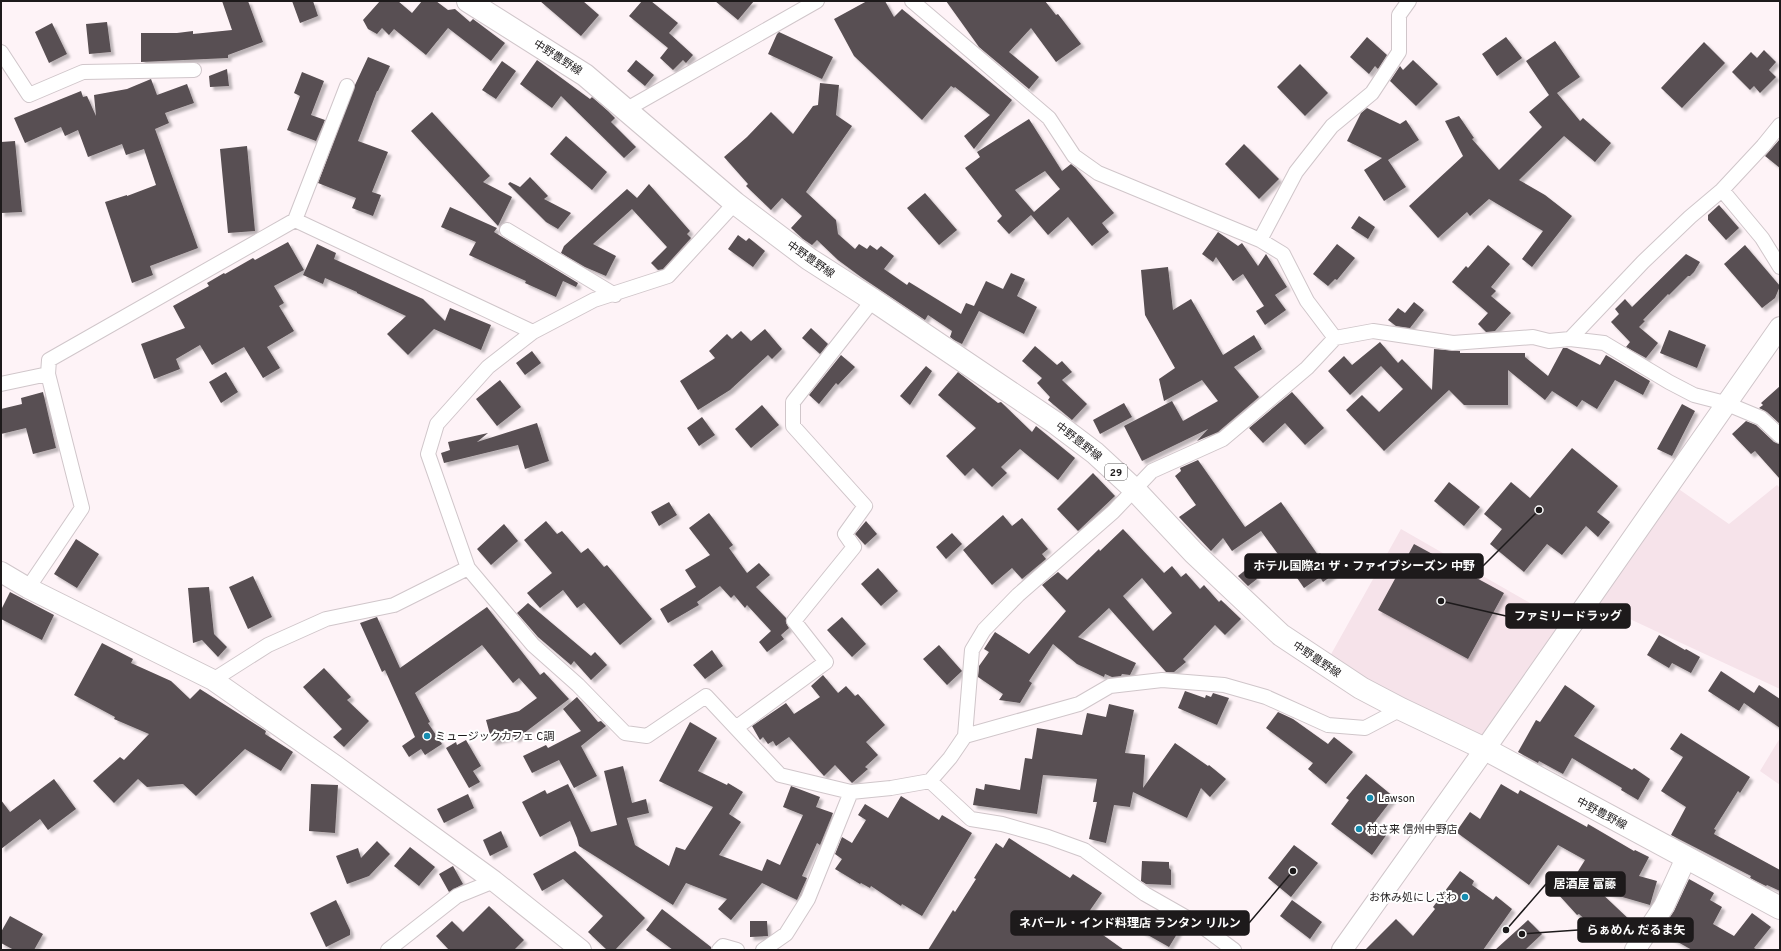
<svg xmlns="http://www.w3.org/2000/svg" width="1781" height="951" viewBox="0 0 1781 951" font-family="Overpass,'Noto Sans JP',sans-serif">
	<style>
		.built { fill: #f6e3ea }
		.building { fill: #584f52; fill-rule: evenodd; filter: url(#shadow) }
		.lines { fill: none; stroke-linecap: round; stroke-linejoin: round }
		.street-casing { stroke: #d0c6ca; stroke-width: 16 }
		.secondary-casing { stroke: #d0c6ca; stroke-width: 22 }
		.primary-casing { stroke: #d0c6ca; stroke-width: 24 }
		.street { stroke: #fff; stroke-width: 14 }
		.secondary { stroke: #fff; stroke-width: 20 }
		.primary { stroke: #fff; stroke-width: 22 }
		.poi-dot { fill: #158caf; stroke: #fff; stroke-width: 1.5 }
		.labels { text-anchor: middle; stroke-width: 4; stroke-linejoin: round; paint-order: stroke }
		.shield { fill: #fff; stroke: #615f5f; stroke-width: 1 }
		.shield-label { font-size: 10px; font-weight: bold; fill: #1d1a1b }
		.street-label { font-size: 11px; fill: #1d1a1b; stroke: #fff }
		.poi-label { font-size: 11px; fill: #1d1a1b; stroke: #fff; text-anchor: start }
		.leader { fill: none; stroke: #1d1a1b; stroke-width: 1.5 }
		.callout-dot { fill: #1d1a1b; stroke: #fff; stroke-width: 1.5 }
		.callout { fill: #1d1a1b; stroke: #1d1a1b; stroke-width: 1.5 }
		.callout-label { font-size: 12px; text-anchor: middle; font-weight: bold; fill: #fff }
	</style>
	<defs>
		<filter id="shadow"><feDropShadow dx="3.5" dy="3.5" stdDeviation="1" flood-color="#0004"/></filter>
	</defs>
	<rect width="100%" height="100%" fill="#fef3f7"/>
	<path class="built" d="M1670 483 1729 524 1777 485 1780 488V689L1589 600Z
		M1401 529 1570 626 1485 749 1325 665Z
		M1780 738V785L1760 771Z"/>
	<path class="building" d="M222 1H248L263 42 228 55V58L141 62V33H177L193 31V34L232 30Z
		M292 1H313L318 16 300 23Z
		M380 1H398L412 13 422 1H436L448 10 455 9 470 22 473 19 505 43 491 61 448 28 426 55 394 29 389 35 382 28 377 34 368 29 363 20Z
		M540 1H583L599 15 581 36Z
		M642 1H651L678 23 669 33 693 55 686 63 683 60 673 70 660 58 668 48 629 16Z
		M715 1H754L738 20Z
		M867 1H885L894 17 902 9 1012 100 974 149 964 136 990 115 955 87 954 88 951 86 922 120 854 56 834 19Z
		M946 1H1045L1056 15 1058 14 1081 44 1056 62 1031 28 1009 52 1039 77 1029 89 979 47Z
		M107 22 111 52 89 54 86 24Z
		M52 23 67 54 49 63 35 32Z
		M779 32 833 57 822 79 768 54 777 34Z
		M1367 37 1387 55 1378 69 1375 66 1369 74 1350 57Z
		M1506 37 1522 58 1497 76 1482 54Z
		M1555 41 1580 77 1557 93 1580 121 1583 118 1611 143 1595 162 1564 136 1519 180 1545 195 1572 216 1532 267 1522 259 1543 231 1489 199 1470 216 1467 212 1438 238 1409 206 1463 156 1445 121 1459 116 1474 138 1472 139 1499 170 1542 127 1529 112 1549 95 1526 61Z
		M1704 42 1725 63 1682 108 1661 88Z
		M1764 50 1776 62 1769 70 1776 77 1760 93 1754 86 1750 90 1732 72 1751 52 1757 58Z
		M368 57 390 66 378 91H377L358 141 388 152 372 192 381 195 373 216 352 208 356 198 318 183 355 85Z
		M537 60 590 99 592 97 608 111 615 118 611 122 636 147 624 158 561 96 552 108 520 84Z
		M636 60 654 75 645 86 627 71Z
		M1413 60 1438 84 1416 106 1390 81 1400 66 1403 70Z
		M502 61 516 71 496 99 482 90Z
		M1300 64 1328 93 1305 116 1277 87Z
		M227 69 229 86 210 87 209 76Z
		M302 72 324 81 311 115 325 120 316 141 287 130 300 96 294 93Z
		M151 79 157 95 187 84 194 103 165 113 169 123 155 129 198 248 150 266 153 275 132 283 105 202 127 195V196L156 185 144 149 126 155 122 144 88 157 78 130 65 136 61 127 25 143 14 118 81 91 83 97 87 96 96 116 94 95 127 89Z
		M820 83 839 85 836 115 852 126 806 192 836 220 838 234 855 249 859 244 867 249 870 245 877 250 881 246 894 256 884 269 907 285 909 282 961 314 966 303 974 306 986 281 1003 289 1011 273 1025 279 1017 296 1037 307 1024 334 979 311 962 344 954 340 950 337 952 331 928 315 925 320 861 277 838 260 817 240 812 245 803 239 791 228 802 216 782 198 771 210 746 186 748 184 724 157 747 137 771 112 793 134 813 106 818 105Z
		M1367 108 1400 124 1406 120 1419 140 1388 160 1406 187 1384 201 1364 170 1382 158 1347 141 1361 113Z
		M432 112 490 176 483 182 512 197 498 226 411 131Z
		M1029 119 1062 171 1071 164 1076 168 1114 213 1102 223 1109 232 1092 246 1068 217 1048 235 1031 215 1009 234 997 221 1002 216 965 168 980 157 977 152ZM1045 171 1060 189 1034 212 1015 190Z
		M566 136 607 172 592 190 550 154Z
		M1780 139V168L1765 156Z
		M15 141 22 212 1 213V142Z
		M1244 144 1279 179 1259 199 1225 164Z
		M247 146 255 231 228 233 220 149Z
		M530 177 548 196 544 199 571 213 558 229 546 222 508 184 510 182 520 187Z
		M649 184 690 231 687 234 691 238 663 269 658 270 651 263 667 247 632 209 593 244 616 256 606 276 585 267 561 253 564 246 627 189 637 198Z
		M925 193 957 230 939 245 907 208Z
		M1719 205 1739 228 1726 240 1708 220V215Z
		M450 207 497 228 494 232 578 283 576 287 563 281 556 297 525 283 526 281 469 255 476 242 441 227Z
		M1359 216 1375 227 1368 239 1351 228Z
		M1218 232 1238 246 1242 243 1258 266 1266 254 1287 287 1275 295 1286 310 1265 325 1256 311 1264 306 1243 274 1233 281 1216 257 1213 262 1202 254Z
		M738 235 746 241 749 238 765 251 753 267 728 249Z
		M288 242 304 270 274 286 284 303 279 306 294 331 267 347 280 368 263 378 244 347 212 365 200 345 176 359 180 369 154 379 141 344 185 328 173 306 209 286 207 283 224 273 225 274 253 258 255 260Z
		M317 244 336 253 334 259 423 299 445 321 450 308 491 325 481 350 434 329 408 355 387 334 406 316 357 293V292L325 278 323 284 303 275Z
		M1337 244 1355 258 1337 280 1335 279 1328 286 1313 274Z
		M1488 245 1510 264 1491 287 1496 291 1491 296 1511 313 1495 331 1486 332 1478 324 1488 313 1452 282 1466 266 1468 268Z
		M1745 245 1780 286 1775 298 1762 308 1724 264Z
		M1686 254 1700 262 1694 272 1690 276H1688L1669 295 1668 294 1643 320 1645 321 1639 327 1658 343 1646 358 1626 347 1630 342 1611 322 1619 314 1615 309 1625 299 1632 307Z
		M1168 267 1173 310 1191 299 1223 355 1254 335 1262 349 1234 367 1259 397 1218 432 1197 441 1208 429 1142 461 1124 426 1172 401 1183 421 1218 401 1202 380 1164 401 1159 379 1175 368 1145 315 1141 270Z
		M1414 302 1424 310 1410 328 1396 326 1388 320 1398 308 1405 313Z
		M811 328 828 344 820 354 802 338Z
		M765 329 782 349 772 359 768 355 730 390 698 410 680 381 715 358 709 351 727 334 732 339 741 331 751 341Z
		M1669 330 1706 345 1697 368 1660 353Z
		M1380 342 1398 363 1402 359 1432 390 1434 349 1460 351V353H1525V357L1548 376 1563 348H1567L1600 365 1606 355 1650 381 1643 395 1615 380 1597 409 1582 400 1577 407 1552 391 1545 400 1508 370V405H1464L1449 390 1384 451 1346 410 1362 395 1379 412 1403 389 1381 366 1350 395 1328 371 1344 356 1352 365Z
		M1035 346 1057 365 1062 361 1072 372 1062 380 1087 404 1072 420 1048 400 1050 397 1037 383 1042 378 1022 361Z
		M532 351 541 363 525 375 516 363Z
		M841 355 855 367 838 385 836 383 819 404 809 395Z
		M926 366 932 371 910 405 900 396Z
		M226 372 238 392 221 403 209 382Z
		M958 372 998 403 1001 402 1032 432 1036 426 1075 458 1058 480 1020 449 1001 467 1007 473 992 487 973 468 965 476 946 456 976 428 938 395Z
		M500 380 521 407 497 426 476 399Z
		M1780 386V424L1767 412 1759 408 1763 405 1761 403Z
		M43 392 56 448 33 454 26 428 1 434V409L22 404 21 398Z
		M1292 392 1324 428 1305 445 1285 423 1263 443 1249 428Z
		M1124 403 1132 417 1100 434 1093 420Z
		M1682 404 1695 411 1672 456 1657 449Z
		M762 405 779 425 751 448 735 429Z
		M702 417 715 435 699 446 687 428Z
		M1746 421 1756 425 1774 442 1780 444V479L1755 451 1751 454 1732 434Z
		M537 423 549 461 525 469 518 445 444 463 441 453 450 450 448 442 488 433 477 442Z
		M1572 448 1618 486 1597 512 1610 522 1598 537 1586 526 1562 555 1547 544 1524 572 1490 544 1502 529 1484 514 1511 482 1530 498Z
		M1198 460 1245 527 1281 502 1318 555 1320 553 1334 574 1323 582 1320 577 1304 588 1282 556 1280 557 1261 531 1232 551 1223 538 1211 551 1179 517 1196 505 1175 476 1181 471 1180 468Z
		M1093 473 1115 496 1078 531 1057 509Z
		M1449 482 1480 507 1464 526 1434 501Z
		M669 502 677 515 659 526 651 512Z
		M709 513 733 545 729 548 747 573 759 563 770 575 756 587 786 618V623L789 628 781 635 784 639 767 652 759 642 771 631 747 605 745 608 734 595 731 598 720 586 697 602 699 605 668 623 660 609 696 587 685 570 710 555 689 528Z
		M1003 515 1012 526 1022 518 1048 549 1042 554 1046 559 1022 579 1012 568 992 585 963 550Z
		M546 521 557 534 562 531 581 553 588 548 604 567 607 565 652 619 620 645 584 603 577 608 563 590 540 608 527 593 552 573 524 540Z
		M866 521 877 534 865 545 855 534Z
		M504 524 518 541 491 565 477 549Z
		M1123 529 1164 573 1172 566 1181 577 1186 573 1200 589 1204 585 1219 602 1221 600 1241 619 1225 635 1215 625 1183 659 1186 662 1174 672H1166L1109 608 1078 637 1136 663 1130 675 1122 674 1121 676 1112 677 1105 674 1104 677 1077 664 1053 644 1029 681 1032 683 1020 703 999 700 1003 694 978 677 979 666 989 652 984 649 995 632 1029 654 1066 611 1042 585 1058 572 1067 580 1099 549 1100 551ZM1142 578 1172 613 1153 631 1123 596Z
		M952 533 962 544 946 559 936 547Z
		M76 539 99 554 77 588 54 574Z
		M1414 544 1504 593 1468 659 1378 610Z
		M878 568 898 591 881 606 861 584Z
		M1248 568 1257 579 1248 586 1238 576Z
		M253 576 272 617 248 629 229 587Z
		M209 587 214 634 227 647 218 657 202 640 193 643 188 588Z
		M10 592 54 615 42 640 1 619V610Z
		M528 603 591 656 595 652 607 665 591 680 574 661 571 665 538 637 517 613Z
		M487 607 540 675 544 672 569 699 515 740 514 736 492 742 486 720 519 711 537 698 519 678 513 683 482 645 415 693 430 722 428 723 442 744 425 755 421 749 409 757 402 746 415 737 385 670 382 672 360 623 377 617 400 668Z
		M842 617 866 644 852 657 827 630Z
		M1659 635 1685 650 1686 649 1700 657 1691 673 1672 663 1669 668 1647 655Z
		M102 643 133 659 131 663 171 681 190 699 200 689 266 731 265 734 293 752 281 771 245 749 196 796 183 784 147 787 138 779 114 803 93 781 120 757 124 760 149 734 114 719 115 717 74 695Z
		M939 645 962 671 947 685 923 659Z
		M712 650 723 666 705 679 693 665Z
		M324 668 351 697 347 700 369 721 344 747 333 737 342 729 303 687Z
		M1721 671 1754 693 1759 685 1780 699V728L1744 703 1739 711 1708 691Z
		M823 675 838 693 846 686 855 696 858 694 885 725 866 742 878 755 865 767 868 769 852 783 835 765 824 776 789 737 776 746 773 741 768 744 763 737 760 740 752 726 786 703 794 714 820 697 811 686Z
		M1565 685 1595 706 1574 736 1632 770 1634 768 1650 779 1638 800 1621 790 1622 788 1572 758 1563 774 1539 761 1538 763 1518 752 1536 720 1540 722Z
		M1185 691 1205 698 1206 695 1211 697 1213 693 1229 698 1217 725 1178 708Z
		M577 697 598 722 601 721 606 726 581 746 597 776 574 788 559 760 532 773 523 756 546 745 548 748 581 731 563 709Z
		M1109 704 1134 710 1125 753 1145 755 1143 788 1175 743 1208 766 1209 765 1226 779 1210 797 1201 788 1187 818 1133 792 1130 807 1114 805 1106 843 1089 839 1097 802H1093L1097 779 1043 775 1037 814 973 805 976 788 984 790 985 784 1020 790 1025 758 1032 759 1037 728 1082 735 1087 713 1106 717Z
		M1278 712 1293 719 1328 744 1334 737 1353 752 1326 784 1308 769 1313 763 1266 728Z
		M690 722 717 738 698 771 727 785 728 783 743 792 729 814 741 822 719 855 762 871 767 859 780 865 803 815 783 807 791 786 820 797 816 807 833 813 820 845 817 843 802 876 807 878 797 900 762 883 731 920 718 909 727 899 686 883 673 905 579 846 577 838 570 821 540 837 522 802 545 790 547 794 568 784 591 832 617 825 604 771 623 766 632 803 646 799 649 813 627 818 635 845 669 866 676 847 685 850 713 807 659 781Z
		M1681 733 1750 777 1740 793 1738 791 1714 829 1716 830 1714 834 1780 870V891L1767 885 1766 886 1750 878 1751 876 1671 835 1686 807 1661 791 1683 757 1670 749Z
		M466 740 481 766 473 771 480 782 469 788 446 748 456 742 457 745Z
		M1366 774 1394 797 1373 824 1387 834 1372 855 1331 824 1349 800 1346 798Z
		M54 779 76 809 48 830 40 819 1 849V800L10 812Z
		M311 784 338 785 335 833 309 831Z
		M1501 784 1518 794 1520 790 1587 827 1588 824 1634 851 1635 850 1649 857 1639 876 1657 881 1650 905 1598 890 1633 923 1618 939 1604 925 1598 932 1579 914 1577 915 1557 893 1575 876 1585 860 1558 845 1529 885 1456 832 1470 812 1480 819Z
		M468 794 474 808 444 823 437 809Z
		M901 796 939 820 942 815 972 833 922 916 902 904 901 906 871 886 870 888 861 883 860 884 835 869 842 859 835 854 842 837 852 843 866 820 858 815 865 804 888 818Z
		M501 831 508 847 490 856 483 840Z
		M1009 838 1070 878 1073 874 1102 893 1084 919 1090 923 1089 925 1124 950H928L953 910 955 912 976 879 974 878 996 843 1003 848Z
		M377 841 390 854 369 876 347 884 336 856 358 848 361 858Z
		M1294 845 1318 863 1291 897 1268 878Z
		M410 847 435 867 419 886 394 866Z
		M575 851 645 918 615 950H607L588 932 603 916 563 879 542 891 533 874Z
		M1142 861 1169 862V868L1171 870V885L1146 884 1141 881Z
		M453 866 463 884 449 892 439 874Z
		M1460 871 1474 881 1472 885 1493 900 1496 896 1512 909 1483 950H1365L1396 919 1413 936 1435 909 1433 907Z
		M1689 879 1714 893 1710 900 1722 907 1713 924 1734 936 1752 913 1771 927 1754 948 1758 950H1692L1660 932 1674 911Z
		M336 900 350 930V935L326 947 310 913Z
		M1292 900 1322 922 1310 939 1280 916Z
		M489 906 524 940 514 950H449L436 936 452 921 463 932Z
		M662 909 711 947V950H673L646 930Z
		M1150 911 1180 929 1169 947 1139 930Z
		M10 916 43 934 34 950H14L1 943V932Z
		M1528 920 1542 934 1525 950H1495Z
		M750 921H767L768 936 750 937Z"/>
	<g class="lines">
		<g class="street-casing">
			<path id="street" d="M912 1 1049 118 1074 156 1098 173 1260 240 1283 254 1307 301 1335 338
				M1 52 29 95 83 72 194 70
				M627 109 817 1
				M1722 190 1762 238 1780 267
				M735 203 668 276 594 300 533 332 488 367 437 424 428 454 468 568 533 645 578 685 625 733 647 736 706 696 780 775 851 792
				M295 220 347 86
				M507 230 615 295
				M1260 240 1296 172 1332 126 1372 93 1399 52V15L1409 1
				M1570 339 1643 262 1690 217 1722 190 1763 146 1780 125
				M1 384 48 374 49 360 295 220 533 332
				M28 588 82 508 48 374
				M213 680 268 645 326 619 394 605 468 568
				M737 727 826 662 794 621 854 547 845 534 865 506 793 426V402L873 300
				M965 736 1079 704 1110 686 1162 680 1224 685 1266 697 1328 725 1365 728 1401 709
				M930 781 971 819 1002 824 1048 837 1084 850 1145 894 1203 927 1234 950
				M388 950 457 896 494 881
				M719 950 723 946 737 950
				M763 950 786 934 808 899 851 792 891 788 930 781 950 758 965 736 972 650 984 630 1018 595 1113 512 1152 471 1223 439 1307 368 1335 338 1373 331 1453 343 1533 337 1549 341 1570 339 1604 343 1669 382 1694 395 1725 403 1761 418 1780 436"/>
		</g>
		<g class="secondary-casing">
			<path id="secondary" d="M1 572 28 588 213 680 336 766 494 881 581 950
				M1342 950 1485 749 1780 327
				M1635 950 1664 906 1686 858"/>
		</g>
		<g class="primary-casing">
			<path id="primary" d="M468 1 585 75 735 203 809 259 873 300 1054 422 1095 453 1134 489 1194 553 1281 635 1361 688 1401 709 1485 749 1780 908"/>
		</g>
		<use href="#street" class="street"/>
		<use href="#secondary" class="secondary"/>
		<use href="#primary" class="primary"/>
	</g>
	<g class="poi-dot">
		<circle cx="427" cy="736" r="4"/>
		<circle cx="1370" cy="798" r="4"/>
		<circle cx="1359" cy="829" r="4"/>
		<circle cx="1465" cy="897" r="4"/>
	</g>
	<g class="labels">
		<rect class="shield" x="1105" y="464" width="22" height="16" rx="3"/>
		<g class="shield-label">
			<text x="1116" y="476">29</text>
		</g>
		<g class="street-label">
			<text transform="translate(558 57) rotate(33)" y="4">中野豊野線</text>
			<text transform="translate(811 259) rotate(35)" y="4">中野豊野線</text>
			<text transform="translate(1079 441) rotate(38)" y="4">中野豊野線</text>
			<text transform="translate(1317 659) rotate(34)" y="4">中野豊野線</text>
			<text transform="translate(1602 813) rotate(28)" y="4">中野豊野線</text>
		</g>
		<g class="poi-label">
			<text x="435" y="740">ミュージックカフェ C調</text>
			<text x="1378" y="802">Lawson</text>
			<text x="1367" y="833">村さ来 信州中野店</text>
			<text x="1457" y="901" text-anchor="end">お休み処にしざわ</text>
		</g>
	</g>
	<path class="leader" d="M1539 510L1483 566M1441 601L1506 616M1506 930L1546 884M1293 871L1249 923M1522 934L1578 930"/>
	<g class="callout-dot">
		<circle cx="1539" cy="510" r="4"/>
		<circle cx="1441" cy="601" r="4"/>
		<circle cx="1506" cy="930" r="4"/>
		<circle cx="1293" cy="871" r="4"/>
		<circle cx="1522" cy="934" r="4"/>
	</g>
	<g class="callout">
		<rect x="1245" y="554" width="238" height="24" rx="4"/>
		<rect x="1506" y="604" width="124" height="24" rx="4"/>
		<rect x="1546" y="872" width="79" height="24" rx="4"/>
		<rect x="1011" y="911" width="238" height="24" rx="4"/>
		<rect x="1578" y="918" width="115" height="24" rx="4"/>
	</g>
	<g class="callout-label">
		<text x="1364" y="570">ホテル国際21 ザ・ファイブシーズン 中野</text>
		<text x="1568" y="620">ファミリードラッグ</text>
		<text x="1585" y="888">居酒屋 富藤</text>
		<text x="1130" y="927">ネパール・インド料理店 ランタン リルン</text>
		<text x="1636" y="934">らぁめん だるま矢</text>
	</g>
	<rect width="1781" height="951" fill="none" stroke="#1d1a1b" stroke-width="4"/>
</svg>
